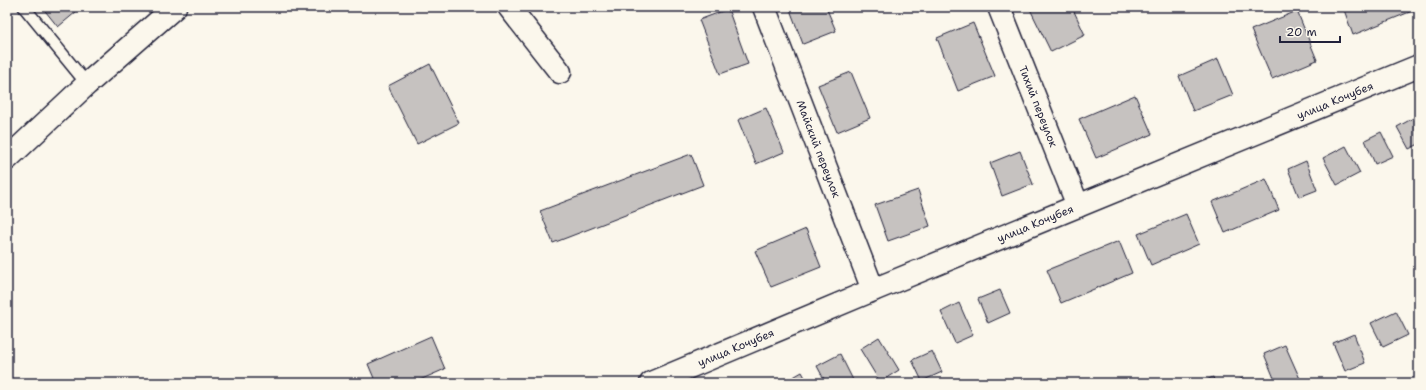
<svg xmlns="http://www.w3.org/2000/svg" width="1426" height="390" viewBox="0 0 1426 390" font-family="'Shantell Sans',sans-serif">
	<style>
		.building { fill: #c6c2c0; stroke: #22223b }
		.lines { fill: none; stroke-linecap: round; stroke-linejoin: round }
		.lane-casing { stroke: #22223b; stroke-width: 14 }
		.street-casing { stroke: #22223b; stroke-width: 25 }
		.lane { stroke: #fbf7ec; stroke-width: 11 }
		.street { stroke: #fbf7ec; stroke-width: 22 }
		.labels { text-anchor: middle; stroke-width: 3; stroke-linejoin: round; paint-order: stroke }
		.street-label { font-size: 11px; fill: #22223b; stroke: #fbf7ec }
	</style>
	<rect width="100%" height="100%" fill="#fbf7ec"/>
	<filter id="ink" filterUnits="userSpaceOnUse"><feTurbulence type="fractalNoise" baseFrequency=".025" numOctaves="2"/><feDisplacementMap in="SourceGraphic" scale="8" xChannelSelector="R" yChannelSelector="G"/><feConvolveMatrix kernelMatrix="1 2 1 2 8 2 1 2 1" color-interpolation-filters="sRGB"/></filter>
	<g filter="url(#ink)">
		<path class="building" d="M42 7H82L58 27Z
			M789 7H826L836 31 803 44Z
			M1029 7H1072L1085 35 1051 52Z
			M1343 7H1416L1417 9 1353 35Z
			M728 9 748 64 720 74 699 20Z
			M1297 11 1317 60 1272 79 1251 30Z
			M973 23 995 76 958 91 937 38Z
			M1218 59 1233 95 1193 111 1179 76Z
			M430 64 459 123 417 144 388 86Z
			M851 72 870 118 837 132 818 85Z
			M1135 95 1152 134 1096 158 1079 119Z
			M766 108 784 152 756 164 738 120Z
			M1417 116 1419 119V144L1409 149 1397 127Z
			M1381 132 1393 156 1375 164 1365 140Z
			M1346 146 1360 173 1337 185 1323 158Z
			M1020 151 1033 184 1002 196 990 163Z
			M691 154 703 185 553 243 540 211Z
			M1306 161 1317 190 1299 197 1288 169Z
			M1266 179 1279 210 1225 233 1212 202Z
			M918 190 930 226 888 241 875 205Z
			M1186 214 1199 244 1151 265 1138 234Z
			M806 229 821 267 771 287 755 251Z
			M1119 241 1132 273 1061 303 1047 270Z
			M1000 290 1010 313 988 323 978 299Z
			M959 303 973 335 955 343 941 312Z
			M1396 311 1408 335 1383 347 1371 323Z
			M1354 334 1365 363 1345 371 1333 343Z
			M431 336 445 369 413 383H376L368 364Z
			M879 337 899 370 880 382 860 349Z
			M1285 345 1301 381 1297 383H1276L1264 354Z
			M932 351 942 372 922 381 912 360Z
			M840 354 854 382 826 383 817 366Z
			M802 372 808 383H783Z
			M1213 377 1215 383H1200Z
			M1243 378 1245 383H1232Z"/>
		<g class="lines">
			<g class="lane-casing">
				<path id="lane" d="M24 7 87 84"/>
			</g>
			<g class="street-casing">
				<g id="street">
					<path d="M509 7 560 72"/>
					<path id="s1" d="M764 7 873 290"/>
					<path id="s2" d="M999 7 1078 206"/>
					<path d="M7 159 87 84 175 7"/>
					<path id="s3" d="M651 383 873 290 1419 66"/>
				</g>
			</g>
			<use href="#lane" class="lane"/>
			<use href="#street" class="street"/>
		</g>
	</g>
	<g class="labels">
		<g class="street-label">
			<text dy="4" stroke="none"><textPath href="#s3" startOffset="740">улица Кочубея</textPath></text>
			<text dy="4" stroke="none"><textPath href="#s2" startOffset="107">Тихий переулок</textPath></text>
			<text dy="4" stroke="none"><textPath href="#s1" startOffset="152">Майский переулок</textPath></text>
			<text dy="4" stroke="none"><textPath href="#s3" startOffset="416">улица Кочубея</textPath></text>
			<text dy="4" stroke="none"><textPath href="#s3" startOffset="92">улица Кочубея</textPath></text>
		</g>
	</g>
	<rect width="1426" height="390" fill="none" stroke="#fbf7ec" stroke-width="24"/>
	<rect x="12" y="12" width="1402" height="366" fill="none" stroke="#22223b" stroke-width="1.5" filter="url(#ink)"/>
	<path d="M1280 36v6h60v-6" fill="none" stroke="#22223b" stroke-width="2"/>
	<text x="1286" y="36" font-size="12" fill="#22223b" stroke="#fbf7ec" stroke-width="3" paint-order="stroke">20 m</text>
</svg>
